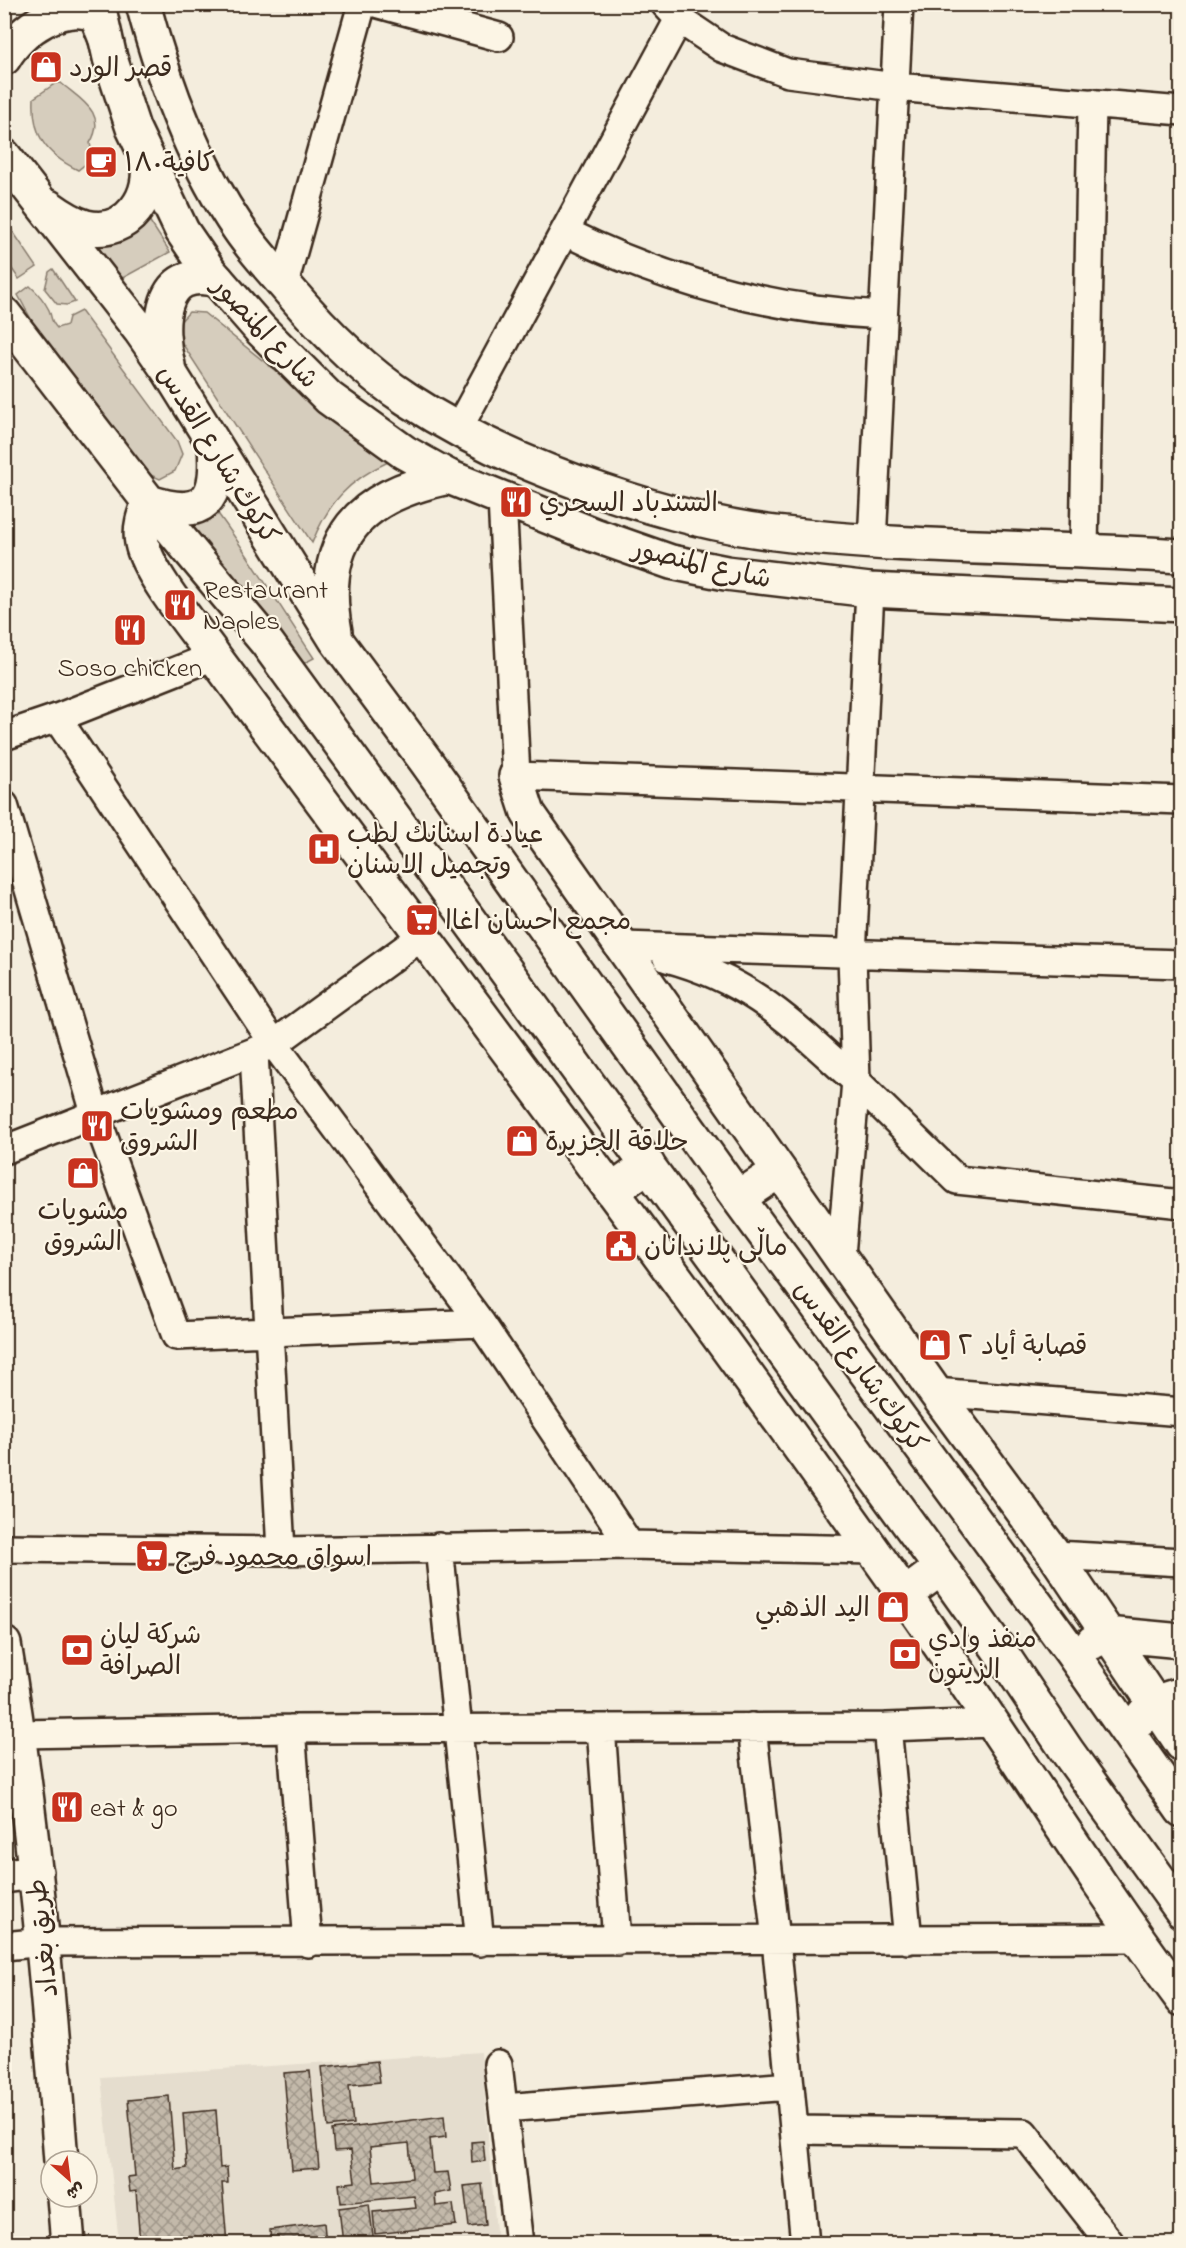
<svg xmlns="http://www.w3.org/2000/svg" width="1186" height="2248" viewBox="0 0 1186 2248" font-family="'Indie Flower','Playpen Sans Arabic',sans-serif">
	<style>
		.built { fill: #e5ddce }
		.green { fill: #d6cdbd; stroke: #887c6e; stroke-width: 1.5 }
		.building { fill: url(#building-cross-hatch); stroke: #3b2a1e; stroke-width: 1.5; fill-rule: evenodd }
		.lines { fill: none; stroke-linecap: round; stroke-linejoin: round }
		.minor-casing { stroke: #3b2a1e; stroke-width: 32 }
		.tertiary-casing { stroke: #3b2a1e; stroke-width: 38 }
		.primary-casing { stroke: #3b2a1e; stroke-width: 38 }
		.minor { stroke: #fcf5e5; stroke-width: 27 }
		.tertiary { stroke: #fcf5e5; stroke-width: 33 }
		.primary { stroke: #fcf5e5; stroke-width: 33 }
		.labels { text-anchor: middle; stroke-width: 4.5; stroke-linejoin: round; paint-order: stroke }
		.poi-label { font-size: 27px; fill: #3b2a1e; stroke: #fcf5e5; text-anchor: start }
		.street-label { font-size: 27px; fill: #3b2a1e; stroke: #fcf5e5 }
	</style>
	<defs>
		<pattern id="building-cross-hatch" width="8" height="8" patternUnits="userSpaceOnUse" patternTransform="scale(1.5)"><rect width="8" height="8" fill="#c3b9aa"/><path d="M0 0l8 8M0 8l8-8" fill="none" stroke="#a0978a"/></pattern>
	</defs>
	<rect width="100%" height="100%" fill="#f4eddd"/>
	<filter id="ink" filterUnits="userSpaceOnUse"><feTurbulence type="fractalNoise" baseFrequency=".0167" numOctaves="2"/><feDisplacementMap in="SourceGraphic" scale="12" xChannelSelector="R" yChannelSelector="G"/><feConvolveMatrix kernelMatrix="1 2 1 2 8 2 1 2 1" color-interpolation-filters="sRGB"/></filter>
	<g filter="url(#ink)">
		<path class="built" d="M481 2052 497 2243H119L101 2077Z"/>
		<path class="green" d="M56 83H61C81 100 108 113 90 143L93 158 78 170C45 154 32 135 34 98Z
			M147 217 170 252 119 280 98 246 125 233Z
			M5 220 37 267 19 279 5 259Z
			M53 269 75 302 67 305 57 304 45 289 49 272Z
			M30 286C38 293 44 300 49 310 52 317 50 321 57 328L67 325 69 317 81 311 177 441 182 454 175 471 160 479 141 471 37 330 18 295Z
			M189 312 204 313 388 462C349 480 328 503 312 543L180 340 178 324Z
			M210 503C247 551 280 607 314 658L297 667 187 522Z"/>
		<path class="building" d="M377 2061 380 2082 349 2085 353 2124 328 2127 322 2067Z
			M310 2071 319 2168 292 2170 284 2073Z
			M169 2096 175 2170 187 2168 183 2113 216 2110 220 2168 227 2167 228 2183H222L227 2244H140L136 2191 130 2192 128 2177 135 2176 128 2100Z
			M444 2116 446 2137 430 2139 433 2173 448 2172 451 2191 435 2194 436 2206 453 2204 456 2225 375 2234 373 2212 416 2208 414 2196 341 2203 339 2184 355 2182 351 2150 334 2151 332 2130ZM409 2143 412 2178 374 2182 370 2147Z
			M483 2141 485 2161 472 2163 471 2142Z
			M482 2184 486 2225 469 2227 464 2186Z
			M369 2204 374 2244H343L339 2208Z
			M324 2223 326 2244H271L270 2230Z"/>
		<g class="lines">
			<g class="minor-casing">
				<path id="minor" d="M379 4 499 37
					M665 4 679 19 722 48 788 73 895 87 1182 111
					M566 232C667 282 771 310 883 315
					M284 284 362 4
					M458 429 679 19
					M502 499 516 776 1182 800
					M872 542 899 4
					M1084 550 1092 103
					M870 590 852 955 856 1081 957 1180 1182 1204
					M57 718 274 1044 481 1323 630 1545
					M4 736 57 718 214 656
					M4 805 95 1113 176 1336 481 1323
					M623 946 1182 964
					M667 958C753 981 792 1024 856 1081L841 1255
					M254 1053 281 1551
					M4 1150 274 1044 421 937
					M935 1392 1182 1412
					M439 1547 480 1942
					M4 1548 281 1551 630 1545 873 1550
					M1055 1555 1182 1562
					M752 1727 776 1940 805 2244
					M887 1727 908 1940
					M601 1728 617 1941
					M291 1729 308 1943
					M20 1734 291 1729 887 1727 993 1723
					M4 1946 44 1942 1136 1938
					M498 2064 519 2244
					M503 2108 790 2086
					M795 2130 1024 2133 1111 2244"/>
			</g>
			<g class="tertiary-casing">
				<path id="tertiary" d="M143 4C164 83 193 162 239 229 254 251 272 270 289 290 323 330 362 370 407 399 468 439 536 469 605 492 661 511 717 526 775 533 909 549 1046 547 1182 556
					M99 9 110 58 133 128 182 231 210 272 260 329 329 398 404 452 449 477 594 535 671 562 726 573 870 590 1182 605
					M149 502C144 515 139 528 142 543 148 574 195 629 214 656 445 968 680 1277 904 1594 999 1727 1084 1868 1182 1999
					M516 776 528 813 935 1392 1055 1555 1182 1744
					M1093 1642 1107 1634 1182 1641
					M1140 1719 1153 1703 1182 1694"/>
			</g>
			<g class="primary-casing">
				<path id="primary" d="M4 58C20 29 65 0 96 15L105 37
					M4 156 140 330 170 373 336 640 425 760 738 1198 1072 1653 1182 1810
					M49 207C60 215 72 223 86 227 127 237 157 194 146 157
					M4 314 149 502 267 643 941 1568 1002 1654 1067 1751 1182 1911
					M168 365C157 327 159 264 217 280
					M149 502C206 520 219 500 215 446
					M335 632C318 538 359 495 449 477
					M612 1191 648 1165
					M738 1198 779 1171
					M905 1595 941 1568
					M4 1644C33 1815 48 1988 61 2161
					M4 1876 36 1872
					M64 2197 68 2244"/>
			</g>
			<use href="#minor" class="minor"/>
			<use href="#tertiary" class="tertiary"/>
			<use href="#primary" class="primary"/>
		</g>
	</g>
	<defs>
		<g id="shop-square" transform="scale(1.725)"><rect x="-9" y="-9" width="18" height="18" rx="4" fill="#c8321e" stroke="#fcf5e5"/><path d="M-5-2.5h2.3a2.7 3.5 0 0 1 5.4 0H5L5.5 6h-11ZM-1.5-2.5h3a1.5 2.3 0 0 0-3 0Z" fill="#fff"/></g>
		<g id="cafe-square" transform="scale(1.725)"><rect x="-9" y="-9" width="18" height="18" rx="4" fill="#c8321e" stroke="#fcf5e5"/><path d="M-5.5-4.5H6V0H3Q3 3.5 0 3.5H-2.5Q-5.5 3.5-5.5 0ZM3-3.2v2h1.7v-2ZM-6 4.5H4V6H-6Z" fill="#fff"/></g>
		<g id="restaurant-square" transform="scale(1.725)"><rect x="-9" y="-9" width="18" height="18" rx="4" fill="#c8321e" stroke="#fcf5e5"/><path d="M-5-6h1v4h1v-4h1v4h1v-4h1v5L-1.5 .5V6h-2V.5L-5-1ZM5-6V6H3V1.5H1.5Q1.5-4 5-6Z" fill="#fff"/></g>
		<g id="hospital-square" transform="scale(1.725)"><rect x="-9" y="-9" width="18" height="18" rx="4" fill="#c8321e" stroke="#fcf5e5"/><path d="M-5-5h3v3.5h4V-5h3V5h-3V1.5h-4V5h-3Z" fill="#fff"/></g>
		<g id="supermarket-square" transform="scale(1.725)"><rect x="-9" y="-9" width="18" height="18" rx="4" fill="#c8321e" stroke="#fcf5e5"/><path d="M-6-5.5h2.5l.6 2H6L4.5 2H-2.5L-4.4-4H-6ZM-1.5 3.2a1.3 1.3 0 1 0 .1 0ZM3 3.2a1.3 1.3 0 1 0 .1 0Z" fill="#fff"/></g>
		<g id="civic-square" transform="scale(1.725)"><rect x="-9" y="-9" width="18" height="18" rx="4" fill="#c8321e" stroke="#fcf5e5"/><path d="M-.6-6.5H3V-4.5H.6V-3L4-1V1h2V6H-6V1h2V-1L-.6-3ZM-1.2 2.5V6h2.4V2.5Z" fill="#fff"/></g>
		<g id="bank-square" transform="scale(1.725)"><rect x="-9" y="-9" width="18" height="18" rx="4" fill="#c8321e" stroke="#fcf5e5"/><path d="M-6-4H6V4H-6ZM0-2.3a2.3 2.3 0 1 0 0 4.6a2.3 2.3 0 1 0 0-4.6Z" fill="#fff"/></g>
	</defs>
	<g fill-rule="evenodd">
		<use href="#shop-square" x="46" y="67"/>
		<use href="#cafe-square" x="101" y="162"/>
		<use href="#restaurant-square" x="516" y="502"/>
		<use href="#restaurant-square" x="180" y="605"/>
		<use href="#restaurant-square" x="130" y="630"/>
		<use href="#hospital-square" x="324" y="849"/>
		<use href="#supermarket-square" x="422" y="920"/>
		<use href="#restaurant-square" x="97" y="1126"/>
		<use href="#shop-square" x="522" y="1141"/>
		<use href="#shop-square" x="83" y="1173"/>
		<use href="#civic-square" x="621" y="1246"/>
		<use href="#shop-square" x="935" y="1345"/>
		<use href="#supermarket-square" x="152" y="1556"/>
		<use href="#shop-square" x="893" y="1607"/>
		<use href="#bank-square" x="77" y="1650"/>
		<use href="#bank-square" x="905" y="1654"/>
		<use href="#restaurant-square" x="67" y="1807"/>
	</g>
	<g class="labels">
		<g class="poi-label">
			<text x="69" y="76">قصر الورد</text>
			<text x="124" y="171">كافية١٨٠</text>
			<text x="539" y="511">السندباد السحري</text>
			<text x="203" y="598">Restaurant<tspan x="203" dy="31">Naples</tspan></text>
			<text x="130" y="676" text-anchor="middle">Soso chicken</text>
			<text x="347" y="842">عيادة اسنانك لطب<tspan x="347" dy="31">وتجميل الاسنان</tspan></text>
			<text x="445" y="929">مجمع احسان اغاا</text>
			<text x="120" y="1119">مطعم ومشويات<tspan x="120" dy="31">الشروق</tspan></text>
			<text x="545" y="1150">حلاقة الجزيرة</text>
			<text x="83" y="1219" text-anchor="middle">مشويات<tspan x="83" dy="31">الشروق</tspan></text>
			<text x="644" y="1255">ماڵی پلاندانان</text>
			<text x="958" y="1354">قصابة أياد ٢</text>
			<text x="175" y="1565">اسواق محمود فرج</text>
			<text x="870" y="1616" text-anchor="end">اليد الذهبي</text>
			<text x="100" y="1643">شركة ليان<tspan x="100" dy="31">الصرافة</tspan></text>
			<text x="928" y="1647">منفذ وادي<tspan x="928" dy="31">الزيتون</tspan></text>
			<text x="90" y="1816">eat &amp; go</text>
		</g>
		<g class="street-label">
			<text transform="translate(266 332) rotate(47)" y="9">شارع المنصور</text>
			<text transform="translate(219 454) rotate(58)" y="9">كركوك,شارع القدس</text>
			<text transform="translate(702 563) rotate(13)" y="9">شارع المنصور</text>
			<text transform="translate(861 1366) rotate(54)" y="9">كركوك,شارع القدس</text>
			<text transform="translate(42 1938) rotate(-96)" y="9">طريق بغداد</text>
		</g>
	</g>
	<rect width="1186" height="2248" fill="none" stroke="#fcf5e5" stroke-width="24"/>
	<rect x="12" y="12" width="1162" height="2224" fill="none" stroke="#3b2a1e" stroke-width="2" filter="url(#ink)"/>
	<g transform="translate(69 2179) rotate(152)"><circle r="28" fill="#fcf5e5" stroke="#afa495" stroke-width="1.5"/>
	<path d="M0-4.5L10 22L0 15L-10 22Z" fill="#c8321e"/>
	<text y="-9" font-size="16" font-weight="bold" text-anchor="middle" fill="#3b2a1e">ش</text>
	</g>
</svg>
